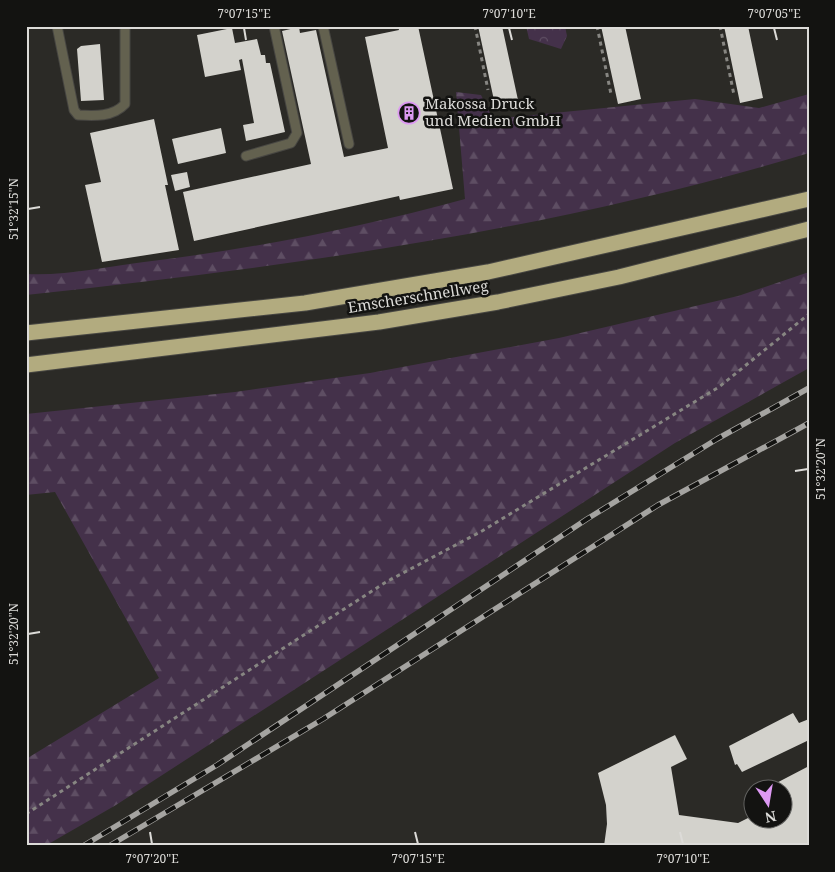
<svg xmlns="http://www.w3.org/2000/svg" width="835" height="872" viewBox="0 0 835 872" font-family="'Noto Serif',serif">
	<style>
		.forest { fill: url(#forest-firs) }
		.park { fill: url(#park-crowns) }
		.building { fill: #d3d2cc }
		.lines { fill: none; stroke-linecap: round; stroke-linejoin: round }
		.service-casing { stroke: #474642; stroke-width: 11 }
		.motorway-casing { stroke: #474642; stroke-width: 17 }
		.path { stroke: #878682; stroke-width: 3; stroke-dasharray: 4 4; stroke-linecap: butt }
		.service { stroke: #63614f; stroke-width: 9 }
		.motorway { stroke: #b2ab7f; stroke-width: 15 }
		.rail-casing { stroke: #a5a4a1; stroke-width: 5.5 }
		.rail { stroke: #131311; stroke-width: 4; stroke-dasharray: 11; stroke-linecap: butt }
		.ticks { fill: none; stroke: #dcdbd8; stroke-width: 2 }
		.labels { text-anchor: middle; stroke-width: 5; stroke-linejoin: round; paint-order: stroke }
		.poi-label { font-size: 15px; fill: #dcdbd8; stroke: #131311; text-anchor: start }
		.street-label { font-size: 15px; fill: #dcdbd8; stroke: #131311 }
		.neatline { fill: none; stroke: #dcdbd8; stroke-width: 2 }
		.ticks-label { font-size: 12px; text-anchor: middle; fill: #dcdbd8 }
	</style>
	<defs>
		<pattern id="forest-firs" width="22" height="20" patternUnits="userSpaceOnUse" patternTransform="scale(1.25)"><rect width="22" height="20" fill="#44314a"/><path d="M5 1l3.5 6h-7zM16 11l3.5 6h-7z" fill="#5e4e63"/></pattern>
		<pattern id="park-crowns" width="20" height="18" patternUnits="userSpaceOnUse" patternTransform="scale(1.25)"><rect width="20" height="18" fill="#44314a"/><path d="M2 6a3 3 0 1 1 6 0M12 15a3 3 0 1 1 6 0" fill="none" stroke="#5e4e63"/></pattern>
	</defs>
	<rect width="100%" height="100%" fill="#2b2a26"/>
	<path class="forest" d="M456 92 481 95 493 119 695 99 759 108 809 94V153C554 230 290 267 26 295V274C65 276 106 267 144 262 252 249 359 228 465 199Z
		M809 272V368L675 443 116 805 45 846H26V759L159 678 55 492 26 495V414L235 392 370 373 559 338 738 296Z"/>
	<path class="park" d="M526 26H565L567 36 561 49 529 39Z"/>
	<path class="building" d="M398 26H403L404 29 418 26 453 189 400 200 399 196 194 241 183 192 311 164 282 31 299 27 300 33 316 30 344 157 388 148 365 37 399 30Z
		M478 26H502L518 100 495 105Z
		M601 26H625L641 99 618 104Z
		M724 26H748L763 98 740 103Z
		M232 28 235 43 257 39 261 55H265L266 63H270L285 132 246 141 243 125 254 123 242 59 239 60 241 70 205 77 197 35Z
		M100 44 104 100 81 101 77 49 81 46Z
		M154 119 168 185H165L179 250 102 262 85 185 101 182 90 133Z
		M221 128 226 153 178 164 172 139Z
		M187 172 190 187 175 191 171 175Z
		M793 713 799 723 809 719V740L742 772 737 764 735 765 729 746Z
		M675 735 687 759 671 767 679 815 738 823 752 816V820H782V790H763L809 766V846H604L607 824 606 805 598 773Z"/>
	<g class="lines">
		<g class="service-casing">
			<path id="service" d="M57 26 74 110 78 115C95 116 113 117 125 104V26
				M323 26 349 144
				M246 156 291 143 297 133 274 26"/>
		</g>
		<g class="motorway-casing">
			<path id="motorway" d="M26 333 305 303 488 272 809 199
				M26 365 379 322 498 302 619 277 809 229"/>
		</g>
		<path class="path" d="M475 26 488 90
			M597 26 611 94
			M720 26 734 95
			M26 814 386 582 482 531 719 387 809 314"/>
		<use href="#service" class="service"/>
		<use href="#motorway" class="motorway"/>
		<g class="rail-casing">
			<path id="rail" d="M83 846 217 765 587 519 717 439 809 388
				M109 846 323 719 658 505 809 423"/>
		</g>
		<use href="#rail" class="rail"/>
	</g>
	<path class="ticks" d="M244 28 246 40M509 28 512 40M774 28 777 40M28 209 40 207M795 471 808 469M28 634 40 632M150 832 152 844M415 832 418 844M680 832 683 844"/>
	<defs>
		<g id="building-ring" transform="scale(1.125)"><circle r="9.5" fill="#131311" stroke="#dd99f3" stroke-width="1.5"/><path d="M-4-6H4V6H1V3H-1V6H-4ZM-2.5-4.3h1.7v1.8h-1.7ZM.8-4.3h1.7v1.8H.8ZM-2.5-1h1.7V.8h-1.7ZM.8-1h1.7V.8H.8Z" fill="#dd99f3"/></g>
	</defs>
	<g fill-rule="evenodd">
		<use href="#building-ring" x="409" y="113"/>
	</g>
	<g class="labels">
		<g class="poi-label">
			<text x="425" y="109">Makossa Druck<tspan x="425" dy="17">und Medien GmbH</tspan></text>
		</g>
		<g class="street-label">
			<text transform="translate(418 297) rotate(-9)" y="5">Emscherschnellweg</text>
		</g>
	</g>
	<rect width="835" height="872" fill="none" stroke="#131311" stroke-width="55"/>
	<g transform="translate(768 804) rotate(168)"><circle r="24" fill="#131311" stroke="#636361"/>
	<path d="M0-4L9 19L0 12L-9 19Z" fill="#dd99f3"/>
	<text y="-8" font-size="14" font-weight="bold" text-anchor="middle" fill="#dcdbd8">N</text>
	</g>
	<rect x="28" y="28" width="780" height="816" class="neatline"/>
	<g class="ticks-label">
		<text x="244" y="18">7°07'15"E</text>
		<text x="509" y="18">7°07'10"E</text>
		<text x="774" y="18">7°07'05"E</text>
		<text transform="translate(14 209) rotate(-90)" y="4">51°32'15"N</text>
		<text transform="translate(821 469) rotate(-90)" y="4">51°32'20"N</text>
		<text transform="translate(14 634) rotate(-90)" y="4">51°32'20"N</text>
		<text x="152" y="863">7°07'20"E</text>
		<text x="418" y="863">7°07'15"E</text>
		<text x="683" y="863">7°07'10"E</text>
	</g>
</svg>
